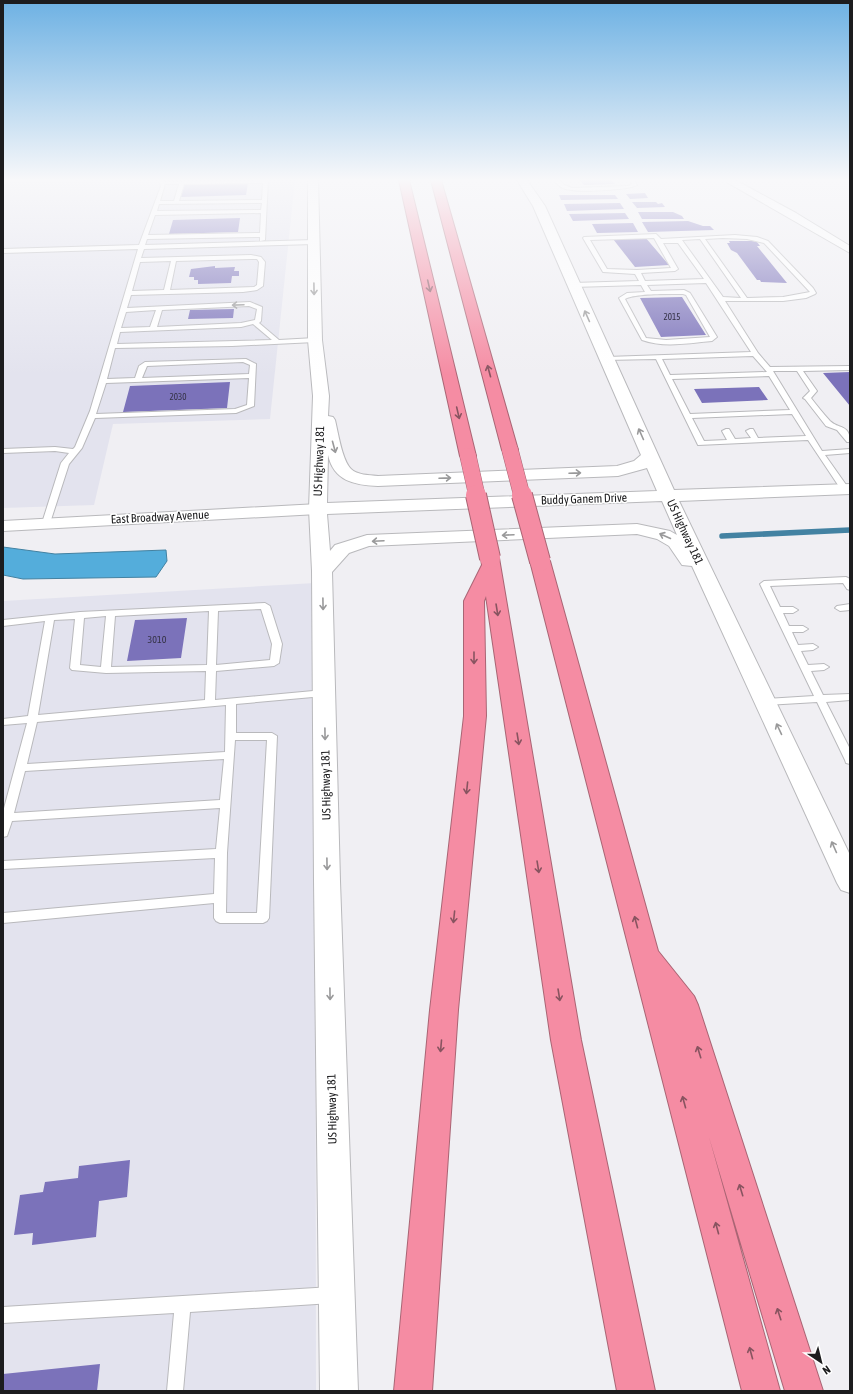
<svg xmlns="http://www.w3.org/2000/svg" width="853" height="1394" viewBox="0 0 853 1394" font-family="'Asap Condensed',sans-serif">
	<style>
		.built { fill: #e3e3ee }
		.water { fill: #54addb; stroke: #4382a2 }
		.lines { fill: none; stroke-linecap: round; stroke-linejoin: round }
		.stream { stroke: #4382a2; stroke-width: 5.5 }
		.building { fill: #7b72ba }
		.service-casing { stroke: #b9b9bc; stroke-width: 2 }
		.minor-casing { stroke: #b9b9bc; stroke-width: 2 }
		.tertiary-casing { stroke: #b9b9bc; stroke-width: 2 }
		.secondary-casing { stroke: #b9b9bc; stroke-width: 2 }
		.motorway-casing { stroke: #a96574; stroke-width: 2 }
		.service { fill: #fff; fill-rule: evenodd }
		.minor { fill: #fff; fill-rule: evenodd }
		.tertiary { fill: #fff; fill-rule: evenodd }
		.secondary { fill: #fff; fill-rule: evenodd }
		.motorway { fill: #f58ca3; fill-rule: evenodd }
		.motorway-bridge-far1-casing { stroke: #a96574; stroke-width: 17; stroke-linecap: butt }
		.motorway-bridge-casing { stroke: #a96574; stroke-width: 22; stroke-linecap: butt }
		.motorway-bridge-far1 { stroke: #f58ca3; stroke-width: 16 }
		.motorway-bridge { stroke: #f58ca3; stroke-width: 20 }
		.oneway { stroke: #885460 }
		.oneway2 { stroke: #99999a }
		.labels { text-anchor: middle; stroke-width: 3; stroke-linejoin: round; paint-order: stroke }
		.far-number-label { font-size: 9px; fill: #343245 }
		.number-label { font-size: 10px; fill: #343245 }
		.street-label { font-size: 12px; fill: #1c1c1e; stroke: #fff }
	</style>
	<rect width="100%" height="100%" fill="#f0eff3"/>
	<path class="built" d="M107 180H295L270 419 113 424 94 505 3 508V183Z
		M315 583 316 1391H3V601Z"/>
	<path class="water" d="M3 547 55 554 166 550 167 561 156 577 23 579 3 575Z"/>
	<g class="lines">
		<path class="stream" d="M722 536 850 530"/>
	</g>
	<path class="building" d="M580 180H611L615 184 584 185Z
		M248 183 246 195 181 197 184 184Z
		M645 193 648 198 630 199 626 194Z
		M559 195H615L618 199 561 200Z
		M632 202H656L658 204 662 203 665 207 637 208Z
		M620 203 624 209 567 211 564 204Z
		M638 212H673L682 216 684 219H642Z
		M625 213 629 219 573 221 569 214Z
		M240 218 238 232 169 234 173 220Z
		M688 221 703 226H710L714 230 648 232 642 222Z
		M633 223 638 232 597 233 592 224Z
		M645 237 669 265 635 267 613 239Z
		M729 241H753L757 242 760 246H757L787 283 761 282 760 280H757L737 253 731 250 727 243H730Z
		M215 266V268L235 267 234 271H239V276H232L231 283 198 284V280H194V277H189L191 269Z
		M682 297 706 335 661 337 640 298Z
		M234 309 233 318 188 319 190 310Z
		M850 372V406L823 373Z
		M230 382 227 408 123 412 130 386Z
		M759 387 768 400 702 403 694 389Z
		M187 618 181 658 127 661 135 620Z
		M130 1160 127 1197 99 1201 96 1237 32 1245 33 1233 14 1235 20 1195 43 1192 45 1182 78 1178 79 1166Z
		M100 1364 97 1391H3V1374Z"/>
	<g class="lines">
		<g class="service-casing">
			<path id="service" d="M159 180H163L164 182 268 180 265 240 260 241V237L147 239 145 245 314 240 317 242 314 244 144 249 141 258 251 255 261 257 265 262 263 286 257 290 243 292 131 295 127 308 250 302 262 307 261 321 259 323 279 340 315 338 318 340 315 342 232 346 115 348 107 379 135 378 139 366 145 362 246 359 256 364 254 406 236 413 95 418 82 448 69 464 50 523 46 525H43L42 523 61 463 69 453 55 451 3 453V449L55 447 73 449 75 447 90 411 138 249 3 253V249L139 245 161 186ZM263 183 262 200 179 201 184 184ZM165 184H179L174 201H160ZM262 203 261 210 157 211 159 204ZM261 213 260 233 148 235 155 215ZM251 259H257L259 262 257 285 254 287 170 290 176 261ZM171 261 164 290 132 291 140 262ZM249 306 257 309 255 320 241 323 157 327 162 310ZM156 310 150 327 121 328 126 312ZM253 324 272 340 117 344 120 332 241 327ZM243 362 250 365 249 374 142 378 147 366ZM249 378 247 405 235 409 96 414 106 383Z
				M554 180H559L564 185 572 188 628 186 632 184 630 180H634L637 185C629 190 583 192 572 190 564 190 558 186 554 180Z
				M656 234 661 239 735 235 757 237 768 241 813 288 816 293 815 294 806 298 783 301H725L758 353 770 367 850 366V370L803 371 817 391 811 398C817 406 823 413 830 421 838 429 850 424 850 442H847L837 430 826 426 805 399 803 398 810 391 797 371H773L822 451 850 449V453L825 455 849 489 848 491H842L808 440 698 445 656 359 605 360V358L607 357 751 352 706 283 647 285 651 291 684 290 690 293 717 337 712 341C689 343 664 348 642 340L619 298 627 293 645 292 641 285 573 287 570 285 573 283 639 281 635 274 603 272 583 238 584 237ZM654 238 671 268 637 270 607 269 590 240ZM723 238 747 239 764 243 810 292 783 297 747 298 705 239ZM700 239 741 298 723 297 682 240ZM663 243H678L704 279 645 281 641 273 675 271 678 269ZM683 294 686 295 710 337 666 340 646 338 625 299C635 293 670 294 683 294ZM753 356 767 372 670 375 662 359ZM769 376 790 410 690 414 672 379ZM792 414 806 436 758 438 753 429H750L746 431 751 438 735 439 729 429H726L722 431 727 440 704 441 692 418Z
				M846 577 850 579V590L847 589 843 583 770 586 780 607H793L798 610 793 613H783L789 626H803L808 629 803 632H792L798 645 813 644 818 647 813 650 801 651 808 665 824 664 829 667 824 670 811 671 823 695 850 694V700L826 702 850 749V764L846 763 845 760 817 702 766 705 761 702 766 699 814 696 760 584 764 581Z
				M265 603 270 606 282 644 279 663 274 666 216 671 215 700 324 690 329 693 324 696 236 704V733H272L277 736 269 918 267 921 263 923H220L216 921 214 918V903L3 923V913L214 894 215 858 3 869V861L216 849 220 808 12 821 7 836 3 837V812L27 723 3 725V719L28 716 45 621 3 626V620L80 612ZM261 609 272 644 270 660 216 665 218 611ZM209 611 207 665 111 667 115 616ZM106 616 101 667 80 665 84 618ZM75 619 70 668 72 670 106 673 206 671 205 700 38 715 54 620ZM226 705 225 752 27 764 37 722ZM235 740H267L257 913H226L227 853ZM224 759 220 800 14 813 25 771Z
				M850 604V610L840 611 835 608 837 606Z
				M332 1287 338 1289 340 1295 338 1301 332 1303 190 1312 183 1391H167L174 1313 3 1323V1307Z"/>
		</g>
		<g class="minor-casing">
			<path id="minor" d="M723 180H735L796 213 850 246V253Z"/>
		</g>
		<g class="tertiary-casing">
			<path id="tertiary" d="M318 504 324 505 327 509 324 513 318 514 3 531V521Z"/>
		</g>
		<g class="secondary-casing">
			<path id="secondary" d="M308 180H318L322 340 329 396 328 416 333 417 335 420C338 432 342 460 351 469 357 475 369 475 378 476L617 466 634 461 641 455 533 206 517 180H527L545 206 674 490 850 484V494L679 501 850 855V893L841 890 837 883 692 566 682 565 669 546 657 539 637 534 369 546 349 553 332 572 340 881 358 1391H320L314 881 312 571 309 509 313 396 308 340ZM328 455C334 481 354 485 378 486L618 476 647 468 657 491 327 503ZM662 501 677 535 670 531 637 524 367 535 335 545 330 551 327 514Z"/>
		</g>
		<g class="motorway-casing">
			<path id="motorway" d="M399 180H409L476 456 474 460 468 461 462 460 460 456Z
				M431 180H441L518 450 516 454 510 455 504 454 502 450Z
				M490 552 497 554 499 558 581 1040 655 1391H617L551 1040 486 596 484 601 486 716 458 1010 432 1391H394L430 1010 464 716V601L482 565 481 558 483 554Z
				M540 555 547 557 550 561 658 951 694 996 698 1005 823 1391H785L709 1137 780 1391H742L530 561 533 557Z"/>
		</g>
		<use href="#service" class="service"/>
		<use href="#minor" class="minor"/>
		<use href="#tertiary" class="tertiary"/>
		<use href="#secondary" class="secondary"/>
		<use href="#motorway" class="motorway"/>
		<g class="motorway-bridge-far1-casing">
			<path id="motorway-bridge-far1" d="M510 450 522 496
				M468 456 477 496"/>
		</g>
		<g class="motorway-bridge-casing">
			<path id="motorway-bridge" d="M476 495 490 558
				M522 495 540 561"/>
		</g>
		<use href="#motorway-bridge-far1" class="motorway-bridge-far1"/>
		<use href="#motorway-bridge" class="motorway-bridge"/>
	</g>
	<defs><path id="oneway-shaft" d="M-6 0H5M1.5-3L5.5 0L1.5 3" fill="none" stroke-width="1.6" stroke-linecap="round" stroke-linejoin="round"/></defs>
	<g class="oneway">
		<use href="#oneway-shaft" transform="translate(429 286) rotate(77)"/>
		<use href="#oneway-shaft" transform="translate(489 371) rotate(-105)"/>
		<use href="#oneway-shaft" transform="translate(458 413) rotate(77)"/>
		<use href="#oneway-shaft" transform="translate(497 610) rotate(81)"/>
		<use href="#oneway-shaft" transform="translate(474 658) rotate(90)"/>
		<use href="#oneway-shaft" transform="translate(518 739) rotate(81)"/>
		<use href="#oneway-shaft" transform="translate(467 788) rotate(96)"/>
		<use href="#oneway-shaft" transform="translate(538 867) rotate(81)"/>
		<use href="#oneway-shaft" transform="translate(454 917) rotate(96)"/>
		<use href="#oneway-shaft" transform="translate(636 922) rotate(-105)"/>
		<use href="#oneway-shaft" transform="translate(559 995) rotate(81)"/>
		<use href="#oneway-shaft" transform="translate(441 1046) rotate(95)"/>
		<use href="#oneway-shaft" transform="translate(699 1052) rotate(-107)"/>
		<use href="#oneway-shaft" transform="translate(684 1102) rotate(-105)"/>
		<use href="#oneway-shaft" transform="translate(741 1190) rotate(-107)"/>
		<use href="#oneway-shaft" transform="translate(717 1228) rotate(-105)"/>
		<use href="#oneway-shaft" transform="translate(779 1314) rotate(-108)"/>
		<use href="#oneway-shaft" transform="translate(751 1353) rotate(-105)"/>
	</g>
	<g class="oneway2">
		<use href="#oneway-shaft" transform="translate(314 289) rotate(89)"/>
		<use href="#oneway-shaft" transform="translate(238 305) rotate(178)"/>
		<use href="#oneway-shaft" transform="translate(587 316) rotate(-114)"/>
		<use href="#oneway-shaft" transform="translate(641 434) rotate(-114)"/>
		<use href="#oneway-shaft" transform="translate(334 447) rotate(75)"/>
		<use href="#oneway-shaft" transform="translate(575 473) rotate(-2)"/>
		<use href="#oneway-shaft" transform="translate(445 478) rotate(-2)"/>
		<use href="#oneway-shaft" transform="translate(508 535) rotate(177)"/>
		<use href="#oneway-shaft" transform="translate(665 536) rotate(-156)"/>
		<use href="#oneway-shaft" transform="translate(378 541) rotate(177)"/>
		<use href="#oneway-shaft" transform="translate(323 604) rotate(89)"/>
		<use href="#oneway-shaft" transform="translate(779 729) rotate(-115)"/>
		<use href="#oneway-shaft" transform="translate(325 734) rotate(89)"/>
		<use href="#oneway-shaft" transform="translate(834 847) rotate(-114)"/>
		<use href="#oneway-shaft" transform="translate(327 864) rotate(89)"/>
		<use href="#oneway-shaft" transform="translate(330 994) rotate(89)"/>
	</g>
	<linearGradient id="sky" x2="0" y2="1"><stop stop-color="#6db1e3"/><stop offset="0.48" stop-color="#f8f8fa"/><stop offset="1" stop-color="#f8f8fa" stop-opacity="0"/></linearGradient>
	<rect width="853" height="375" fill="url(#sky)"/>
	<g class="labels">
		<g class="far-number-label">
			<text x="672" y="320">2015</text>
			<text x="178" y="400">2030</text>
		</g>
		<g class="number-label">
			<text x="157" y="643">3010</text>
		</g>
		<g class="street-label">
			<text transform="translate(319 461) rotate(-88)" y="4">US Highway 181</text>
			<text transform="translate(584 499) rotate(-2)" y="4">Buddy Ganem Drive</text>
			<text transform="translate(160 517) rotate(-3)" y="4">East Broadway Avenue</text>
			<text transform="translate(685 532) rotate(65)" y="4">US Highway 181</text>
			<text transform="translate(326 785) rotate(-91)" y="4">US Highway 181</text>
			<text transform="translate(332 1109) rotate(-91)" y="4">US Highway 181</text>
		</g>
	</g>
	<rect width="853" height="1394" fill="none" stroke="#1c1c1e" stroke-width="8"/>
	<g transform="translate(821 1362) rotate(145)" stroke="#ffffff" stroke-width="3" paint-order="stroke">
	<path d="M0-3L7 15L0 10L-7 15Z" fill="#1c1c1e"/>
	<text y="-6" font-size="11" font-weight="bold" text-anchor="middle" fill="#1c1c1e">N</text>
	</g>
</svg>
